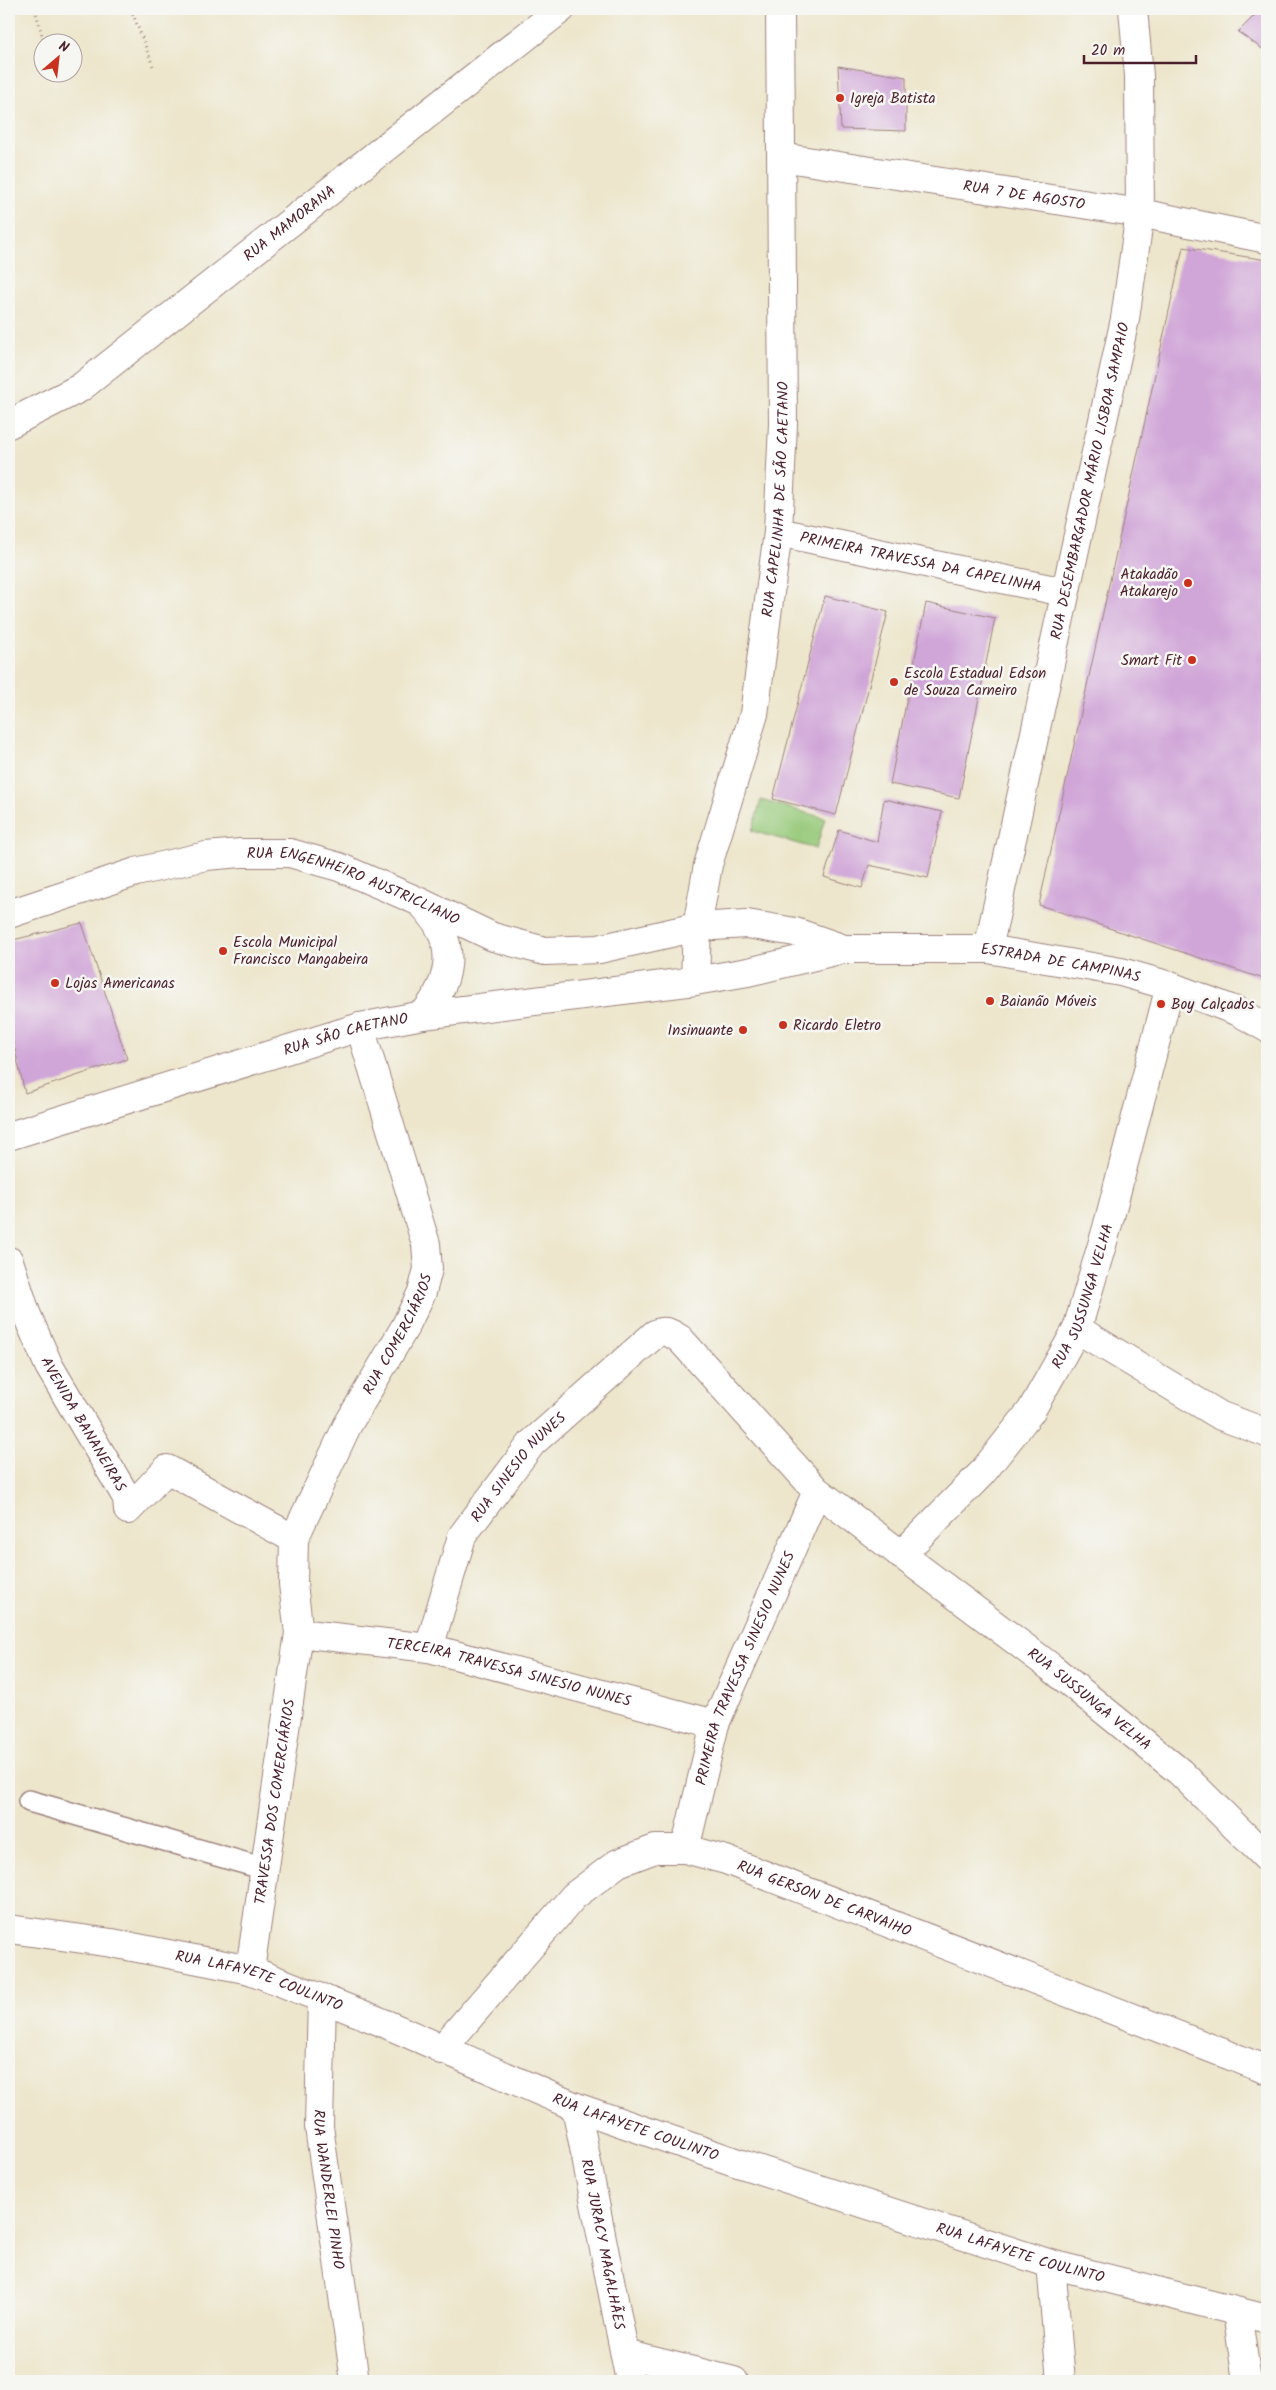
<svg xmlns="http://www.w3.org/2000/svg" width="1276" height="2390" viewBox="0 0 1276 2390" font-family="Kalam,sans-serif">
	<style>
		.green { fill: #96c979; stroke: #707452 }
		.building { fill: #d0a6d8 }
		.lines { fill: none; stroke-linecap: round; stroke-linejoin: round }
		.service-casing { stroke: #9c827c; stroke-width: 24 }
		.minor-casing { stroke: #9c827c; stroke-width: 30 }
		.secondary-casing { stroke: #9c827c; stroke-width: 30 }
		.path { stroke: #9c827c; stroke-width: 3; stroke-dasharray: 1 4; stroke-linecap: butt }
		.service { stroke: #fff; stroke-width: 21 }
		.minor { stroke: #fff; stroke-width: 28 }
		.secondary { stroke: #fff; stroke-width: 28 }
		.poi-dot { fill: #c8321e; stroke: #f6f6f2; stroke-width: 2 }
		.labels { text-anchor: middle; stroke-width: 5; stroke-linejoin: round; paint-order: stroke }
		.poi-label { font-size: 15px; fill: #4a1f2b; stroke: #f6f6f2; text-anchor: start }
		.street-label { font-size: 15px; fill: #4a1f2b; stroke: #f6f6f2 }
	</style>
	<rect width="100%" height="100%" fill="#f6f6f2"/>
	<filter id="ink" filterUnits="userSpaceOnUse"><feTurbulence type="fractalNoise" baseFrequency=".02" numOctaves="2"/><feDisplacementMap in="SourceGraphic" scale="10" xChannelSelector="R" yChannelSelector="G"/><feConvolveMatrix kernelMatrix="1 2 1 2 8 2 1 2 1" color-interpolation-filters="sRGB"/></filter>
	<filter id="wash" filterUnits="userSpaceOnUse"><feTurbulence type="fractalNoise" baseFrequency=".0096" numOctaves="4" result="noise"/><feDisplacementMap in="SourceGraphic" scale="20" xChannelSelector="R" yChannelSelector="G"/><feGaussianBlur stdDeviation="1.12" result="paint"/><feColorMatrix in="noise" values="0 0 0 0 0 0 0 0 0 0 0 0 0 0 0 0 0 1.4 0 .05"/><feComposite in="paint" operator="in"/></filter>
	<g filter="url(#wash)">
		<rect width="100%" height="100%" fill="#ede6cc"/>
		<path class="green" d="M761 800 825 818 816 849 752 831Z"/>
		<g id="blocks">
			<path class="building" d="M1261 9H1267V52L1238 32Z
				M838 66 906 77V131L841 129Z
				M1183 247 1267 260V980L1039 905Z
				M825 596 888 612 836 815 773 799Z
				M926 603 995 618 959 798 890 784Z
				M884 799 942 812 928 878 869 865 862 888 824 877 839 830 877 842Z
				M82 923 127 1059 25 1093 9 1025V941Z"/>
		</g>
	</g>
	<g filter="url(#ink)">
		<use href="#blocks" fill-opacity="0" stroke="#9c827c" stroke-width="1"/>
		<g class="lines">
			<g class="service-casing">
				<path id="service" d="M29 1801 265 1869"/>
			</g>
			<g class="minor-casing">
				<g id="minor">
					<path id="s1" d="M781 157 1140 213 1267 239"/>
					<path id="s2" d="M9 424 80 388 561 9"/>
					<path id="s3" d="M778 532 1064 592"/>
					<path id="s4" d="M988 949 1125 319 1140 213 1139 76 1133 9"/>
					<path id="s5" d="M695 981 697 927 708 865 754 714 778 532 783 424 780 9"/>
					<path id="s6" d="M9 1261 26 1313 49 1366 127 1498 128 1510 167 1469 294 1539"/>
					<path d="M1077 1329 1221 1416 1267 1433"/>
					<path id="s7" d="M901 1555 982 1473 1031 1411 1077 1329 1107 1228 1170 986"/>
					<path id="s8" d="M299 1633 429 1648 715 1724"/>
					<path id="s9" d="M429 1648 462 1536 532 1443 655 1334C665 1329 671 1333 680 1339L817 1491 1052 1668 1180 1772 1267 1858"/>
					<path id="s10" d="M685 1849 715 1724 817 1491"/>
					<path id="s11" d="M9 1929 112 1943 250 1970 379 2021 576 2107 735 2162 1051 2264 1267 2319"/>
					<path id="s12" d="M250 1970 299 1633 293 1584 294 1539 347 1426 405 1327 422 1292 428 1269 426 1244 360 1027"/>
					<path id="s13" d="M322 1998 319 2127 355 2381"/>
					<path id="s14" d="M441 2050 574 1896 618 1863 655 1849H685L726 1860 1267 2070"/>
					<path id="s15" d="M576 2107 630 2381"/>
					<path d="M1051 2264 1061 2381"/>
					<path d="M1237 2312 1247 2381"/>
					<path d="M625 2354 734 2381"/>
				</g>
			</g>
			<g class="secondary-casing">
				<g id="secondary">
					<path d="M421 903C457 939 455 977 423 1015"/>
					<path id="s16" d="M9 914 136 872 206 856 241 853H290L339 867 420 902 493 937 545 951 599 949 697 927 747 924 795 932 844 949"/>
					<path id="s17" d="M9 1136 360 1027 423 1015 695 981 748 972 844 949H988L1121 972 1170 986 1239 1012 1267 1028"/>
				</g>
			</g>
			<path class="path" d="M35 9 44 42
				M131 9 153 66"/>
			<use href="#service" class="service"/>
			<use href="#minor" class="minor"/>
			<use href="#secondary" class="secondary"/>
		</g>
	</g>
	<g class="poi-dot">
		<circle cx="840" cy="98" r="5"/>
		<circle cx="1188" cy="583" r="5"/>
		<circle cx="1192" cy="660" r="5"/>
		<circle cx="894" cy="682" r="5"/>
		<circle cx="223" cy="951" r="5"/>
		<circle cx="55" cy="983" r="5"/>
		<circle cx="990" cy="1001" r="5"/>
		<circle cx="1161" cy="1004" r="5"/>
		<circle cx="783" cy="1025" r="5"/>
		<circle cx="743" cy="1030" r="5"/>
	</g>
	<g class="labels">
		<g class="poi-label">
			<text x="850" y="103">Igreja Batista</text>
			<text x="1178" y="579" text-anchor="end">Atakadão<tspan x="1178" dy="17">Atakarejo</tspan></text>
			<text x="1182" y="665" text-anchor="end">Smart Fit</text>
			<text x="904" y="678">Escola Estadual Edson<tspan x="904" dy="17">de Souza Carneiro</tspan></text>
			<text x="233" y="947">Escola Municipal<tspan x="233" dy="17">Francisco Mangabeira</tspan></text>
			<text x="65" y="988">Lojas Americanas</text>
			<text x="1000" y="1006">Baianão Móveis</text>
			<text x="1171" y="1009">Boy Calçados</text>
			<text x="793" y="1030">Ricardo Eletro</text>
			<text x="733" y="1035" text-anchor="end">Insinuante</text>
		</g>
		<g class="street-label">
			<text dy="5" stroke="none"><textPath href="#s1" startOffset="246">RUA 7 DE AGOSTO</textPath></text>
			<text dy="5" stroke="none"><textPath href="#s2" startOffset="346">RUA MAMORANA</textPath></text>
			<text dy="5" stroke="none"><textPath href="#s4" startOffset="479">RUA DESEMBARGADOR MÁRIO LISBOA SAMPAIO</textPath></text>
			<text dy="5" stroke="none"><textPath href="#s5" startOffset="491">RUA CAPELINHA DE SÃO CAETANO</textPath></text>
			<text dy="5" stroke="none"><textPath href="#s3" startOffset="146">PRIMEIRA TRAVESSA DA CAPELINHA</textPath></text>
			<text dy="5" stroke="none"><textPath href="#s16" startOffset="359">RUA ENGENHEIRO AUSTRICLIANO</textPath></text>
			<text dy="5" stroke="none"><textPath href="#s17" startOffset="1076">ESTRADA DE CAMPINAS</textPath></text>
			<text dy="5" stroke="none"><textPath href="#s17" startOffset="352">RUA SÃO CAETANO</textPath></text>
			<text dy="5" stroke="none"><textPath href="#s7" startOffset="321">RUA SUSSUNGA VELHA</textPath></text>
			<text dy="5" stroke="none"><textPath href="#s12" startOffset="665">RUA COMERCIÁRIOS</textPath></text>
			<text dy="5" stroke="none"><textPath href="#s6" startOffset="180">AVENIDA BANANEIRAS</textPath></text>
			<text dy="5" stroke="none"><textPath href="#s9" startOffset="206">RUA SINESIO NUNES</textPath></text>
			<text dy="5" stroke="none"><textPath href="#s10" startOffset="191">PRIMEIRA TRAVESSA SINESIO NUNES</textPath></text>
			<text dy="5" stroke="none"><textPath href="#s8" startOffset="214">TERCEIRA TRAVESSA SINESIO NUNES</textPath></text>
			<text dy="5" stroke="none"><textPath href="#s9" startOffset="972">RUA SUSSUNGA VELHA</textPath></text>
			<text dy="5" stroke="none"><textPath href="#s12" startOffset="170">TRAVESSA DOS COMERCIÁRIOS</textPath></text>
			<text dy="5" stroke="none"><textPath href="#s14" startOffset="476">RUA GERSON DE CARVAIHO</textPath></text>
			<text dy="5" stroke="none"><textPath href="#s11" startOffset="256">RUA LAFAYETE COULINTO</textPath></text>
			<text dy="5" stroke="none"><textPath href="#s11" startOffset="661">RUA LAFAYETE COULINTO</textPath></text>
			<text dy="5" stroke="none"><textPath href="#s13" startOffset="192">RUA WANDERLEI PINHO</textPath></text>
			<text dy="5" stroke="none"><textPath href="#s15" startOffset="140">RUA JURACY MAGALHÃES</textPath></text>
			<text dy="5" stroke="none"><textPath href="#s11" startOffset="1066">RUA LAFAYETE COULINTO</textPath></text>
		</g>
	</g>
	<rect width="1276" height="2390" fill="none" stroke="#f6f6f2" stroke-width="30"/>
	<g transform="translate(58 58) rotate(28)"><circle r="24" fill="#f6f6f2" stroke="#b1a0a2"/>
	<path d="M0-4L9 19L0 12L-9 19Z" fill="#c8321e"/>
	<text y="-8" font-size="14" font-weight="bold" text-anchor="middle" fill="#4a1f2b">N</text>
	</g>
	<path d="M1084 55v8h112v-8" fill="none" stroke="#4a1f2b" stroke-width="2.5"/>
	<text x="1091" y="55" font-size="15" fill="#4a1f2b" stroke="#f6f6f2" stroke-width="4" paint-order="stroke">20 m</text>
</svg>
